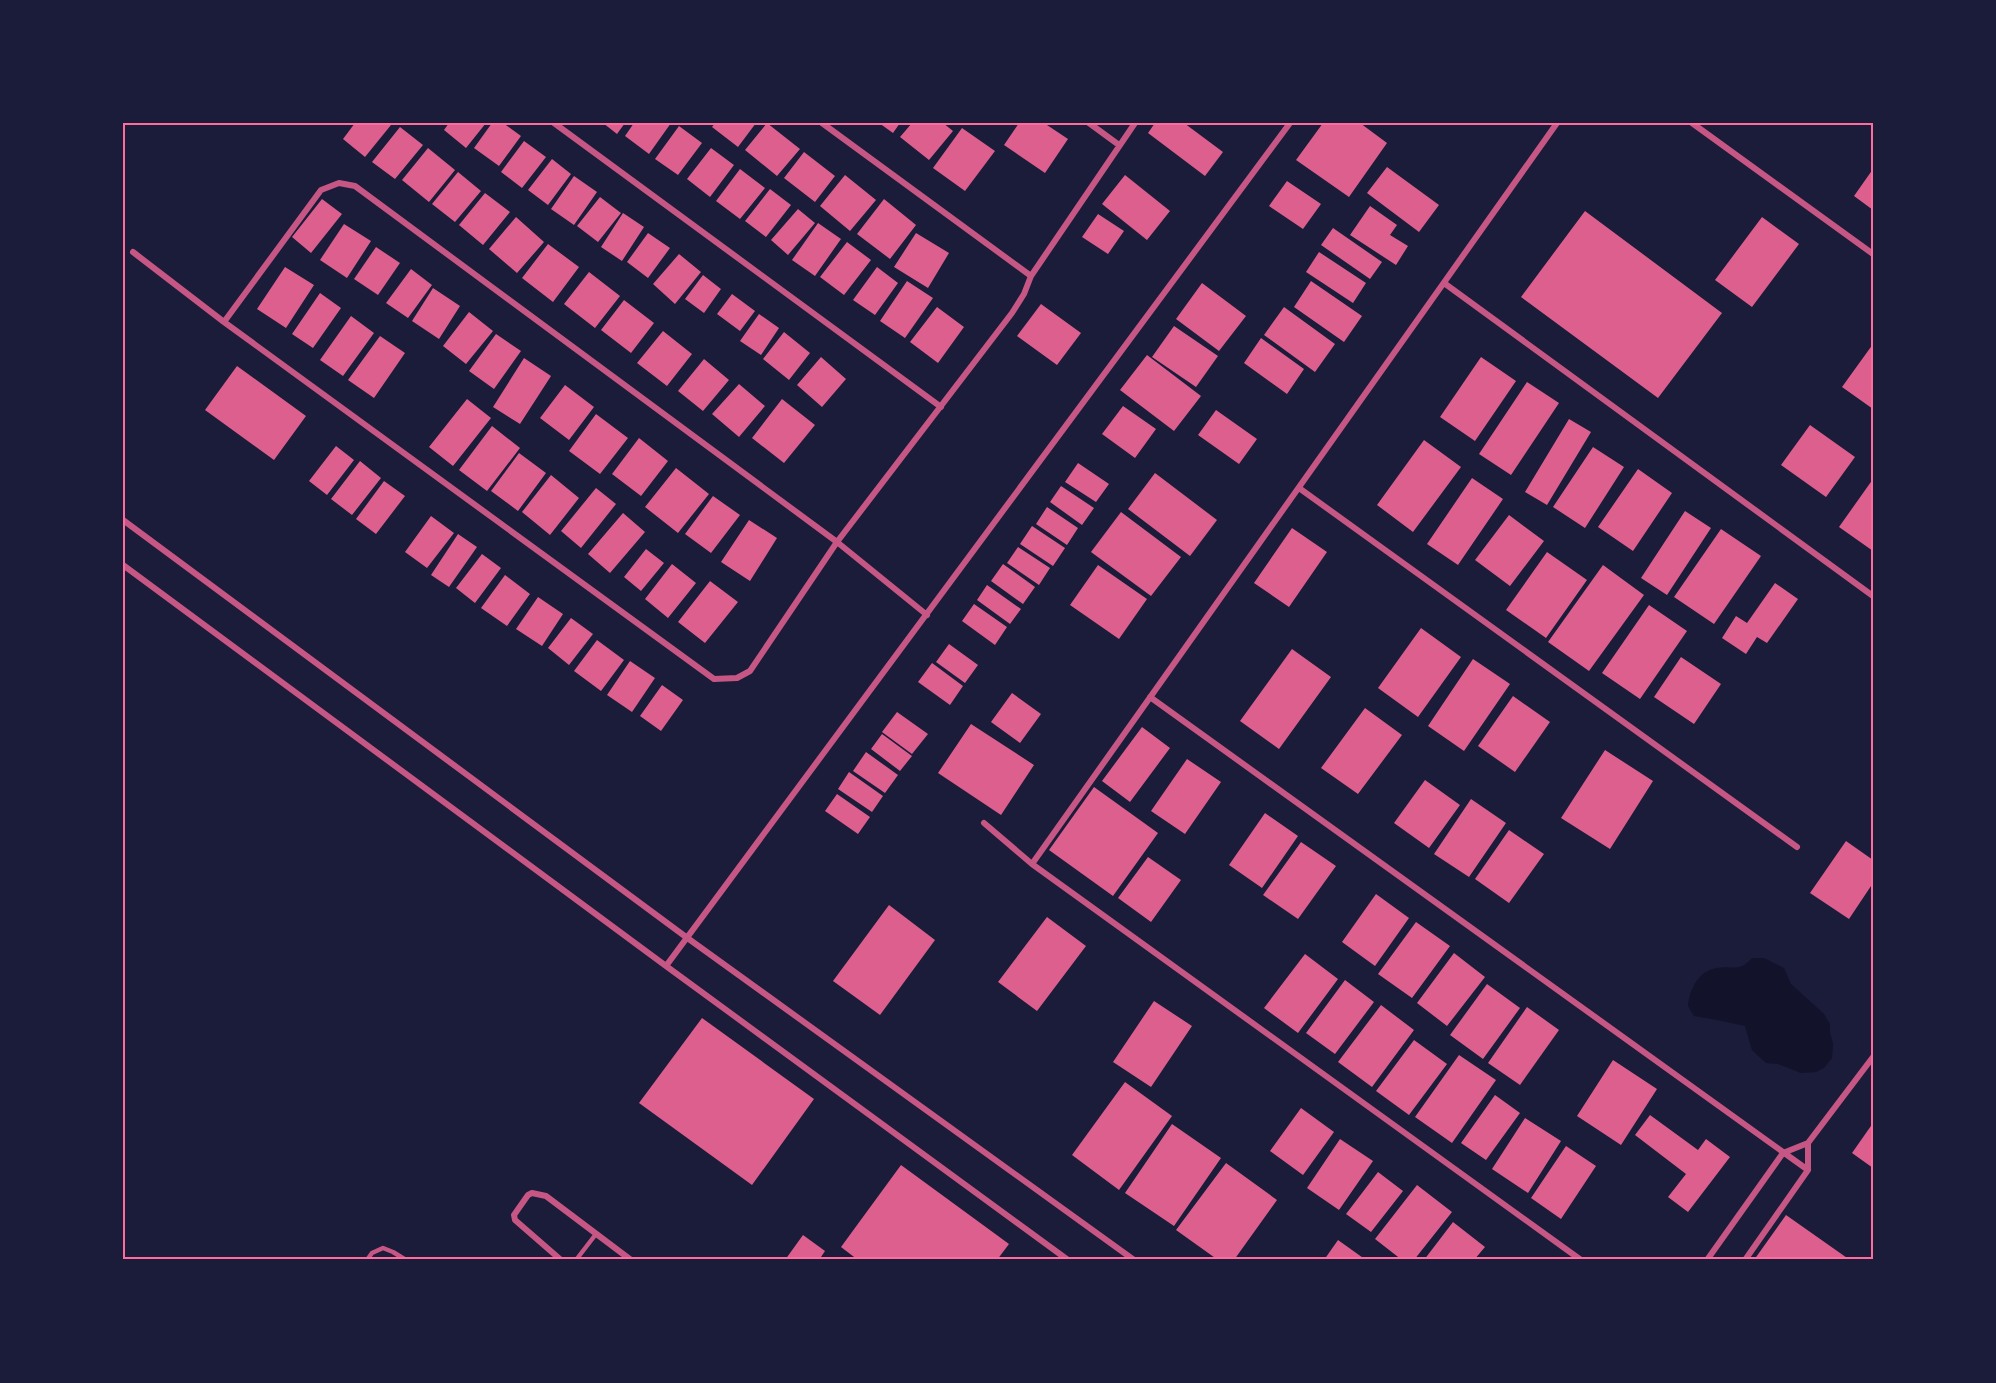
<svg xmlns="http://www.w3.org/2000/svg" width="1996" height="1383" viewBox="0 0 1996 1383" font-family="Poppins,sans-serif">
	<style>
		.water { fill: #12122b }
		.building { fill: #dd5f8e }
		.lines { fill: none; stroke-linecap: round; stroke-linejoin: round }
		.service { stroke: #c65784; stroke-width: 4.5 }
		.minor { stroke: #c65784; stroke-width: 6 }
		.neatline { fill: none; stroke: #ff6b9d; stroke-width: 2 }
	</style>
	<rect width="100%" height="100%" fill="#1b1b3a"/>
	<path class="water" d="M1752 958H1764L1784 968 1791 984 1824 1014 1830 1024V1032L1833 1044 1832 1058 1824 1068 1816 1072 1801 1073 1778 1064 1766 1063 1752 1050 1745 1026C1729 1022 1712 1019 1694 1016L1688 1006C1690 989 1698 971 1717 968 1733 965 1739 973 1752 958Z"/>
	<path class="building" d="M355 123H388L391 125 365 157 343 139Z
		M449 123H486L466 148 444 130Z
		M492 123H503L521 136 499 166 474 148Z
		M603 123H625L617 134Z
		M634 123H671L649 154 625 136Z
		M715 123H756L738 147 712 127Z
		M767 123 800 149 777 176 745 150Z
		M879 123H900L893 133Z
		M912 123H943L953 131 929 160 900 137Z
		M1019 123H1044L1068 139 1045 173 1004 145Z
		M1155 123H1184L1223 152 1205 176 1148 133Z
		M1323 123H1360L1387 143 1349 197 1296 160Z
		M679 126 702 143 678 175 655 159Z
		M400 127 423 145 395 179 372 162Z
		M962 128 995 151 965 191 933 168Z
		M524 141 546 157 522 188 501 172Z
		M428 148 455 170 429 202 402 180Z
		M711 148 734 165 710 197 687 179Z
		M804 152 835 176 815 202 784 178Z
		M552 159 571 174 548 205 528 190Z
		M1387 167 1439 205 1419 232 1367 193Z
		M740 169 765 188 740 219 716 201Z
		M1873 169V210L1854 196Z
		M458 172 481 191 455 222 432 204Z
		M845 175 876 200 850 231 820 206Z
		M1125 175 1170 211 1147 240 1102 204Z
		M574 176 597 192 574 225 551 209Z
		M1287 181 1321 204 1303 229 1269 206Z
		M770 189 791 205 766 237 745 221Z
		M485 193 510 212 483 245 459 225Z
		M600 197 621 213 598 242 577 226Z
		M322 199 342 214 311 253 292 237Z
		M884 199 916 225 890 259 857 234Z
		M1370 206 1397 225 1390 235 1408 246 1396 265 1350 235Z
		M798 209 815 223 788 255 771 240Z
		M1585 211 1722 313 1658 398 1521 297Z
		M623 213 644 227 622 261 601 247Z
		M1098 214 1124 231 1108 254 1082 237Z
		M516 217 544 242 517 273 489 249Z
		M1762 217 1799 244 1752 307 1715 280Z
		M818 223 841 239 815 276 792 260Z
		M344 224 371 241 347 278 320 260Z
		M1333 228 1382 262 1370 279 1321 245Z
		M648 233 670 248 648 278 627 262Z
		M916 233 949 253 928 288 894 267Z
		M847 242 871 260 844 295 820 277Z
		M548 244 579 267 553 302 522 278Z
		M376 247 400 263 378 295 354 279Z
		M1319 252 1366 283 1353 303 1306 272Z
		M679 254 701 272 675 304 653 284Z
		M285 267 314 285 286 328 257 309Z
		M877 267 898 283 875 315 853 300Z
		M411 269 432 285 408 318 386 303Z
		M589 272 620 296 595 328 564 304Z
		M703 275 721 289 704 313 685 299Z
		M907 281 933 298 905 338 880 321Z
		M1311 281 1362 316 1344 342 1294 307Z
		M1202 283 1246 316 1219 351 1176 319Z
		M433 288 460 306 439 339 412 321Z
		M320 293 341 308 313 348 292 334Z
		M732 294 755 311 740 331 717 314Z
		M624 300 654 323 631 353 601 330Z
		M1041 304 1081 333 1057 365 1017 336Z
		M937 307 964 327 938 363 910 342Z
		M1284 307 1335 344 1315 372 1264 335Z
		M469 312 493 331 466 364 443 346Z
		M759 314 779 328 761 355 740 341Z
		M351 316 374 333 343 376 320 360Z
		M1174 326 1218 356 1196 387 1152 357Z
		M663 331 692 354 667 386 637 363Z
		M784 332 810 353 789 380 763 359Z
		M496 334 521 351 494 389 469 371Z
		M380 336 405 353 374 398 348 380Z
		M1261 338 1304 369 1287 394 1244 363Z
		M1873 344V409L1842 387Z
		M1147 355 1201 396 1174 431 1120 390Z
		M821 357 846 379 822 407 797 385Z
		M1481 357 1516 381 1475 441 1440 417Z
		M524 358 551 376 520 424 493 407Z
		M704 359 729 380 703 411 678 391Z
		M237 366 306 416 274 460 205 410Z
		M1527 382 1559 403 1511 475 1479 454Z
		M739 384 765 406 739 437 712 414Z
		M565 385 594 407 569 440 540 418Z
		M467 399 491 418 453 466 429 447Z
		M782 399 815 425 784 463 752 438Z
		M1123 406 1156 429 1135 458 1102 434Z
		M1216 410 1257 439 1239 464 1198 435Z
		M596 414 628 438 600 474 569 451Z
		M1569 419 1591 432 1547 505 1525 492Z
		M1810 425 1855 457 1826 497 1781 465Z
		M492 426 520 448 487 491 459 470Z
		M639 438 668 461 641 496 612 474Z
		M1424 440 1461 467 1413 532 1377 505Z
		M336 446 354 460 327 495 309 481Z
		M1593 447 1624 467 1585 528 1553 507Z
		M519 453 546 473 518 511 491 491Z
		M360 461 381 478 352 515 331 499Z
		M1078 463 1109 484 1096 502 1065 482Z
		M676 468 709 494 678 533 645 507Z
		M1638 469 1672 493 1633 551 1598 527Z
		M1155 473 1217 520 1190 556 1128 509Z
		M551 475 579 498 550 535 522 512Z
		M1472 478 1503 499 1458 565 1427 544Z
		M1873 479V551L1839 527Z
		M384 481 405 496 376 534 356 519Z
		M1061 486 1094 508 1082 525 1050 502Z
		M596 488 616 504 581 548 561 531Z
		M713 496 740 515 711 553 685 534Z
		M1047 507 1078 528 1067 545 1036 524Z
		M1685 511 1711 528 1667 595 1641 578Z
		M1121 512 1181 557 1151 596 1091 552Z
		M623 513 645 532 610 573 588 554Z
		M1509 515 1544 541 1510 586 1475 560Z
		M431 516 454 533 427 568 405 552Z
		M749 520 777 538 750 581 721 562Z
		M1032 526 1065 548 1053 566 1020 544Z
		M1292 528 1327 552 1289 607 1254 583Z
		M1721 529 1761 556 1714 624 1674 597Z
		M458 534 477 547 449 587 431 575Z
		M1018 547 1050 568 1039 585 1007 563Z
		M646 549 664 563 641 591 624 577Z
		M1547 552 1587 580 1546 638 1506 610Z
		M482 554 501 568 475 603 456 588Z
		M672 564 696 583 668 618 645 599Z
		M1003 564 1035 587 1023 604 991 581Z
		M1098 565 1147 599 1119 639 1070 605Z
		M1603 565 1644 595 1589 671 1548 642Z
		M505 575 530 594 507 626 481 608Z
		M710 581 738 602 705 643 678 622Z
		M1775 583 1798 599 1767 643 1757 637 1746 654 1722 638 1736 616 1747 623Z
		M987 585 1021 609 1010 624 977 600Z
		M538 597 563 614 542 646 516 629Z
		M974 604 1007 627 995 645 962 621Z
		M1649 605 1687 631 1640 699 1602 673Z
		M571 618 593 634 569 665 548 648Z
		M1421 628 1461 657 1418 717 1378 688Z
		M597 640 624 660 601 691 574 671Z
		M949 644 978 665 965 683 936 662Z
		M1292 649 1331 677 1279 749 1240 721Z
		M1681 657 1721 684 1694 724 1654 697Z
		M1473 659 1510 684 1464 751 1428 726Z
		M630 661 655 678 632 712 607 695Z
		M932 663 963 686 950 705 918 682Z
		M662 685 683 700 661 731 640 716Z
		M1012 693 1041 714 1020 743 991 722Z
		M1513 696 1550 722 1515 772 1478 746Z
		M1365 708 1402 735 1358 794 1321 768Z
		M897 712 928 734 912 754 882 732Z
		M971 724 1034 765 1001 815 938 773Z
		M1142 727 1170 748 1130 802 1102 781Z
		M882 734 912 756 900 771 871 749Z
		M1605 750 1653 781 1610 849 1561 818Z
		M866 752 898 775 885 793 853 771Z
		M1187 759 1221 782 1185 834 1151 811Z
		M849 772 883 796 872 812 838 789Z
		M1425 780 1460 805 1429 848 1394 823Z
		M1094 787 1158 833 1113 896 1049 850Z
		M837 794 870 817 858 834 825 811Z
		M1471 799 1506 823 1469 877 1434 854Z
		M1265 813 1298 836 1262 888 1229 865Z
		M1509 830 1544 854 1509 903 1475 879Z
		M1846 841 1873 860V883L1849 919 1810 893Z
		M1301 842 1336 866 1298 919 1263 895Z
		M1148 857 1181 880 1151 922 1118 898Z
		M1376 894 1409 918 1375 966 1342 942Z
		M889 905 935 940 880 1015 833 981Z
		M1047 917 1086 946 1037 1011 998 982Z
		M1416 922 1450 946 1412 998 1378 974Z
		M1454 953 1485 977 1447 1026 1417 1003Z
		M1305 954 1338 979 1298 1033 1264 1008Z
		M1345 980 1374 1002 1335 1054 1306 1033Z
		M1487 984 1520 1008 1483 1059 1450 1035Z
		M1154 1001 1192 1026 1151 1087 1113 1062Z
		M1381 1005 1414 1030 1372 1087 1338 1062Z
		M1527 1007 1559 1030 1520 1085 1488 1063Z
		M702 1018 814 1099 752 1185 639 1103Z
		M1414 1040 1447 1064 1409 1115 1376 1091Z
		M1459 1055 1496 1080 1452 1143 1415 1117Z
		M1613 1060 1657 1089 1621 1145 1577 1116Z
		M1125 1082 1172 1116 1119 1190 1072 1155Z
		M1495 1095 1520 1113 1486 1160 1461 1143Z
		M1301 1108 1334 1132 1303 1175 1270 1151Z
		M1650 1115 1698 1150 1706 1139 1730 1157 1688 1212 1668 1197 1686 1174 1635 1135Z
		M1525 1118 1561 1141 1528 1193 1492 1169Z
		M1873 1123V1168L1852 1153Z
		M1172 1124 1221 1158 1174 1226 1125 1193Z
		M1340 1139 1373 1161 1339 1210 1307 1188Z
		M1566 1146 1596 1166 1561 1219 1531 1198Z
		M1226 1163 1277 1200 1234 1260H1218L1176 1230Z
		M901 1165 1009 1244 997 1260H858L841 1247Z
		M1378 1172 1403 1191 1371 1232 1346 1214Z
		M1417 1185 1452 1212 1414 1260H1402L1375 1239Z
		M1786 1215 1850 1260H1754Z
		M1453 1222 1485 1247 1474 1260H1424Z
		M803 1235 825 1251 819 1260H785Z
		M1338 1240 1366 1260H1324Z"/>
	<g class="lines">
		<path class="service" d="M367 1260 372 1253 383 1248 393 1252 406 1260
			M576 1260 596 1234"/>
		<path class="minor" d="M554 123 941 407
			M822 123 1031 276
			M1089 123 1119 145
			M1692 123 1873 254
			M133 252 224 322 714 679 737 678 750 671 837 542 1012 313 1024 294 1031 276 1135 123
			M1444 283 1873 596
			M224 322 321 190 339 183 355 186 837 542 927 615
			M1299 488 1797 847
			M123 520 686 937 1134 1260
			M123 565 666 966 1068 1260
			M1150 697 1808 1170
			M984 823 1032 864 1581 1260
			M1032 864 1557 123
			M666 966 1290 123
			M1808 1143 1873 1057
			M561 1260 515 1220 514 1215 528 1195 532 1193 546 1196 631 1260
			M1707 1260 1783 1153 1808 1143V1170L1745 1260"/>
	</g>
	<rect width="1996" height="1383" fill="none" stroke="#1b1b3a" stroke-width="249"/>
	<rect x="124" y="124" width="1748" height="1134" class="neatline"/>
</svg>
